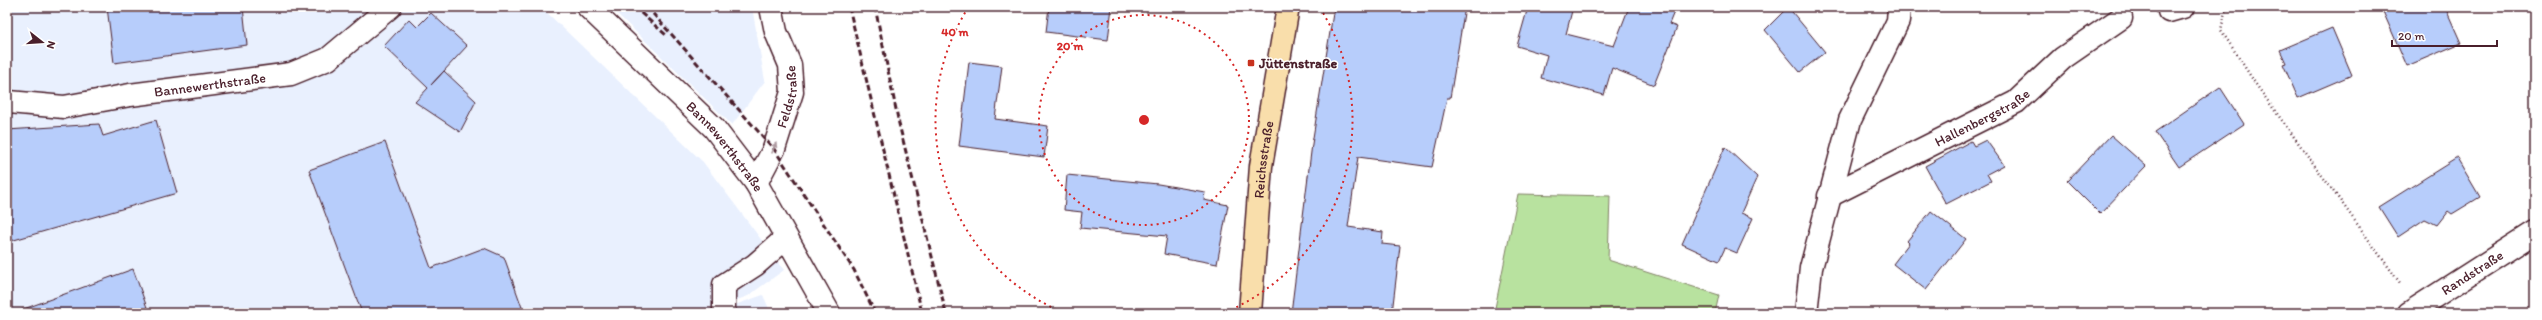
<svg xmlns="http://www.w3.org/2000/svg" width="2542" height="320" viewBox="0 0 2542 320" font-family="Itim,sans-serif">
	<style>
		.built { fill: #e9f0fe }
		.green { fill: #b8e29f; stroke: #818065 }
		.building { fill: #b7cdfb; stroke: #4a1f2b }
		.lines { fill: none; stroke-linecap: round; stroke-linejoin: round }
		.minor-casing { stroke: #4a1f2b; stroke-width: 25 }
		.major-casing { stroke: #4a1f2b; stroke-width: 25 }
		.path { stroke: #4a1f2b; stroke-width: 2.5; stroke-dasharray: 1 3; stroke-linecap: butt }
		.minor { stroke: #fff; stroke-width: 22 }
		.major { stroke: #f9deab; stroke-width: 22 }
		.rail { stroke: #4a1f2b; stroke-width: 3; stroke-dasharray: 6 3; stroke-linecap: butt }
		.oneway { fill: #ae9aa0 }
		.ring { fill: none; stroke: #d62828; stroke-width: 2; stroke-dasharray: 2 4 }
		.poi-dot { fill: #c8321e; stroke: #fff; stroke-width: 1.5 }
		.labels { text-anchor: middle; stroke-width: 3; stroke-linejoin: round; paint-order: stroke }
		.poi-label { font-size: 14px; font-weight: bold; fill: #4a1f2b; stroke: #fff; text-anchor: start }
		.street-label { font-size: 14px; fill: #4a1f2b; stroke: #fff }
		.centre { fill: #d62828; stroke: #fff; stroke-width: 2 }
		.ring-label { font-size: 12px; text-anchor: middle; font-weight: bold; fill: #d62828; stroke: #fff; stroke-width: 3; stroke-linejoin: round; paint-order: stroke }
	</style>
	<rect width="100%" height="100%" fill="#fff"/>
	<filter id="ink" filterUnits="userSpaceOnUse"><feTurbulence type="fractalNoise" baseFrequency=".025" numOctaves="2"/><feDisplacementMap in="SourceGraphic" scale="8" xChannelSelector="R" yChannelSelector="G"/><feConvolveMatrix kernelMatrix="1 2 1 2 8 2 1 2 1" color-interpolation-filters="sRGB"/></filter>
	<g filter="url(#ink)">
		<path class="built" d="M7 7H541L703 162 784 270 748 296 701 313H7Z
			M610 7H752L765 81 732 125Z
			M763 295 771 313H712Z"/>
		<path class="green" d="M1518 194 1610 196 1608 260 1719 295 1715 313H1494Z"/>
		<path class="building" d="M107 7H243L247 45 114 63Z
			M1049 7H1112L1108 40 1046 32Z
			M1334 7H1465L1450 98H1447L1432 167 1358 157 1348 227 1383 232 1382 244 1400 246 1392 313H1291L1312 144Z
			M1528 7H1573L1566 34 1614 46 1629 7H1676L1669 24 1677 27 1654 85 1612 68 1604 95 1541 78 1547 55 1517 46Z
			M1788 7 1825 52 1800 72 1765 30Z
			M2381 7H2445L2461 43 2407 66Z
			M431 13 467 46 431 85 444 71 476 101 460 132 415 102 428 88 384 46 409 19 417 27Z
			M2332 28 2352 75 2298 98 2283 64 2286 63 2280 50Z
			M969 62 1002 66 995 119 1048 126 1044 157 959 146Z
			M2220 87 2244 124 2179 167 2155 132Z
			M156 120 177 193 7 242V130L99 124 103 136Z
			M2111 135 2146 166 2100 214 2067 181Z
			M1986 140 2004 165 1987 174 1991 181 1946 204 1925 166 1971 141 1974 146Z
			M385 142 431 268 484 248 504 257 524 313H362L309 170Z
			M1725 147 1757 177 1741 213 1753 218 1737 253 1725 248 1719 261 1682 244Z
			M2457 158 2480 197 2452 214 2448 211 2437 225 2425 219 2398 237 2379 207Z
			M1067 175 1158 184 1205 192 1204 200 1228 205 1217 264 1164 254 1167 236 1080 228 1082 212 1064 210Z
			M1931 211 1966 239 1926 290 1893 264 1909 243 1907 241Z
			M133 269 149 313H22L21 310Z"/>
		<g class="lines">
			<g class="minor-casing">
				<g id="minor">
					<path id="s1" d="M588 7 714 128 756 183 829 313"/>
					<path d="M2169 11 2183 7"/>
					<path id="s2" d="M9 102 64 107 130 95 291 74 328 59 390 7"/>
					<path id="s3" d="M756 183 774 149 792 92 790 65 776 32 771 7"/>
					<path id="s4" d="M1829 196 2016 102 2063 58 2121 18"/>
					<path d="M724 313V285L755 265 786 238"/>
					<path d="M1806 313 1811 268 1850 120 1898 21 1899 7"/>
					<path id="s5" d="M2409 313 2535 232"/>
				</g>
			</g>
			<g class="major-casing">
				<g id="major">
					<path id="s6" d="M1250 313 1261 166 1288 7"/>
				</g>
			</g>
			<path class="path" d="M2226 7 2221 30 2257 86 2400 283"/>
			<use href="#minor" class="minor"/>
			<use href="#major" class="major"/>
			<path class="rail" d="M634 7 666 35
				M647 7 774 149 854 270 875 313
				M849 7 922 313
				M875 7 899 124 946 313"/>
		</g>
		<defs><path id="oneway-solid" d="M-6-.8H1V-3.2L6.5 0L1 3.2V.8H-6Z"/></defs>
		<use class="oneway" href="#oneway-solid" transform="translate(774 148) rotate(-68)"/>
	</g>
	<g class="ring">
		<circle cx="1144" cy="120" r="105"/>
		<path d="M1062 312A209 209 0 0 1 968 8M1320 8A209 209 0 0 1 1226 312"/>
	</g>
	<rect class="poi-dot" x="1247" y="59" width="8" height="8" rx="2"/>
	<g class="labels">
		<g class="poi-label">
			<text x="1259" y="68">Jüttenstraße</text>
		</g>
		<g class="street-label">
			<text dy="5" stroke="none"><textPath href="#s2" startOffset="203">Bannewerthstraße</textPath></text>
			<text dy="5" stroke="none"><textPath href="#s3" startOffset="93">Feldstraße</textPath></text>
			<text dy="5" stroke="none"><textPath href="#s4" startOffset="172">Hallenbergstraße</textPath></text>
			<text dy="5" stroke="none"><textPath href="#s1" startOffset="196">Bannewerthstraße</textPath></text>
			<text dy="5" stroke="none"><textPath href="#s6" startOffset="154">Reichsstraße</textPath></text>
			<text dy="5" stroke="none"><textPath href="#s5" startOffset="75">Randstraße</textPath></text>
		</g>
	</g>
	<circle cx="1144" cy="120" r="6" class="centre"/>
	<g class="ring-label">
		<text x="955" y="36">40 m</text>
		<text x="1070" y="50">20 m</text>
	</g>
	<rect width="2542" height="320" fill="none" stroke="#fff" stroke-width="24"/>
	<rect x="12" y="12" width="2518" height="296" fill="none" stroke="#4a1f2b" stroke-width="1.5" filter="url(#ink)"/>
	<g transform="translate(42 42) rotate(107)" stroke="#ffffff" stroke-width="3" paint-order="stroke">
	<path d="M0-3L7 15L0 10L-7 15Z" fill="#4a1f2b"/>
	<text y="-6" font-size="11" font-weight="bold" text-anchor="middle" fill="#4a1f2b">N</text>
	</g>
	<path d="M2392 40v6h105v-6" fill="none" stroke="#4a1f2b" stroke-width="2"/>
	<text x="2398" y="40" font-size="12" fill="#4a1f2b" stroke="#ffffff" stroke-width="3" paint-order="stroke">20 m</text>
</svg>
